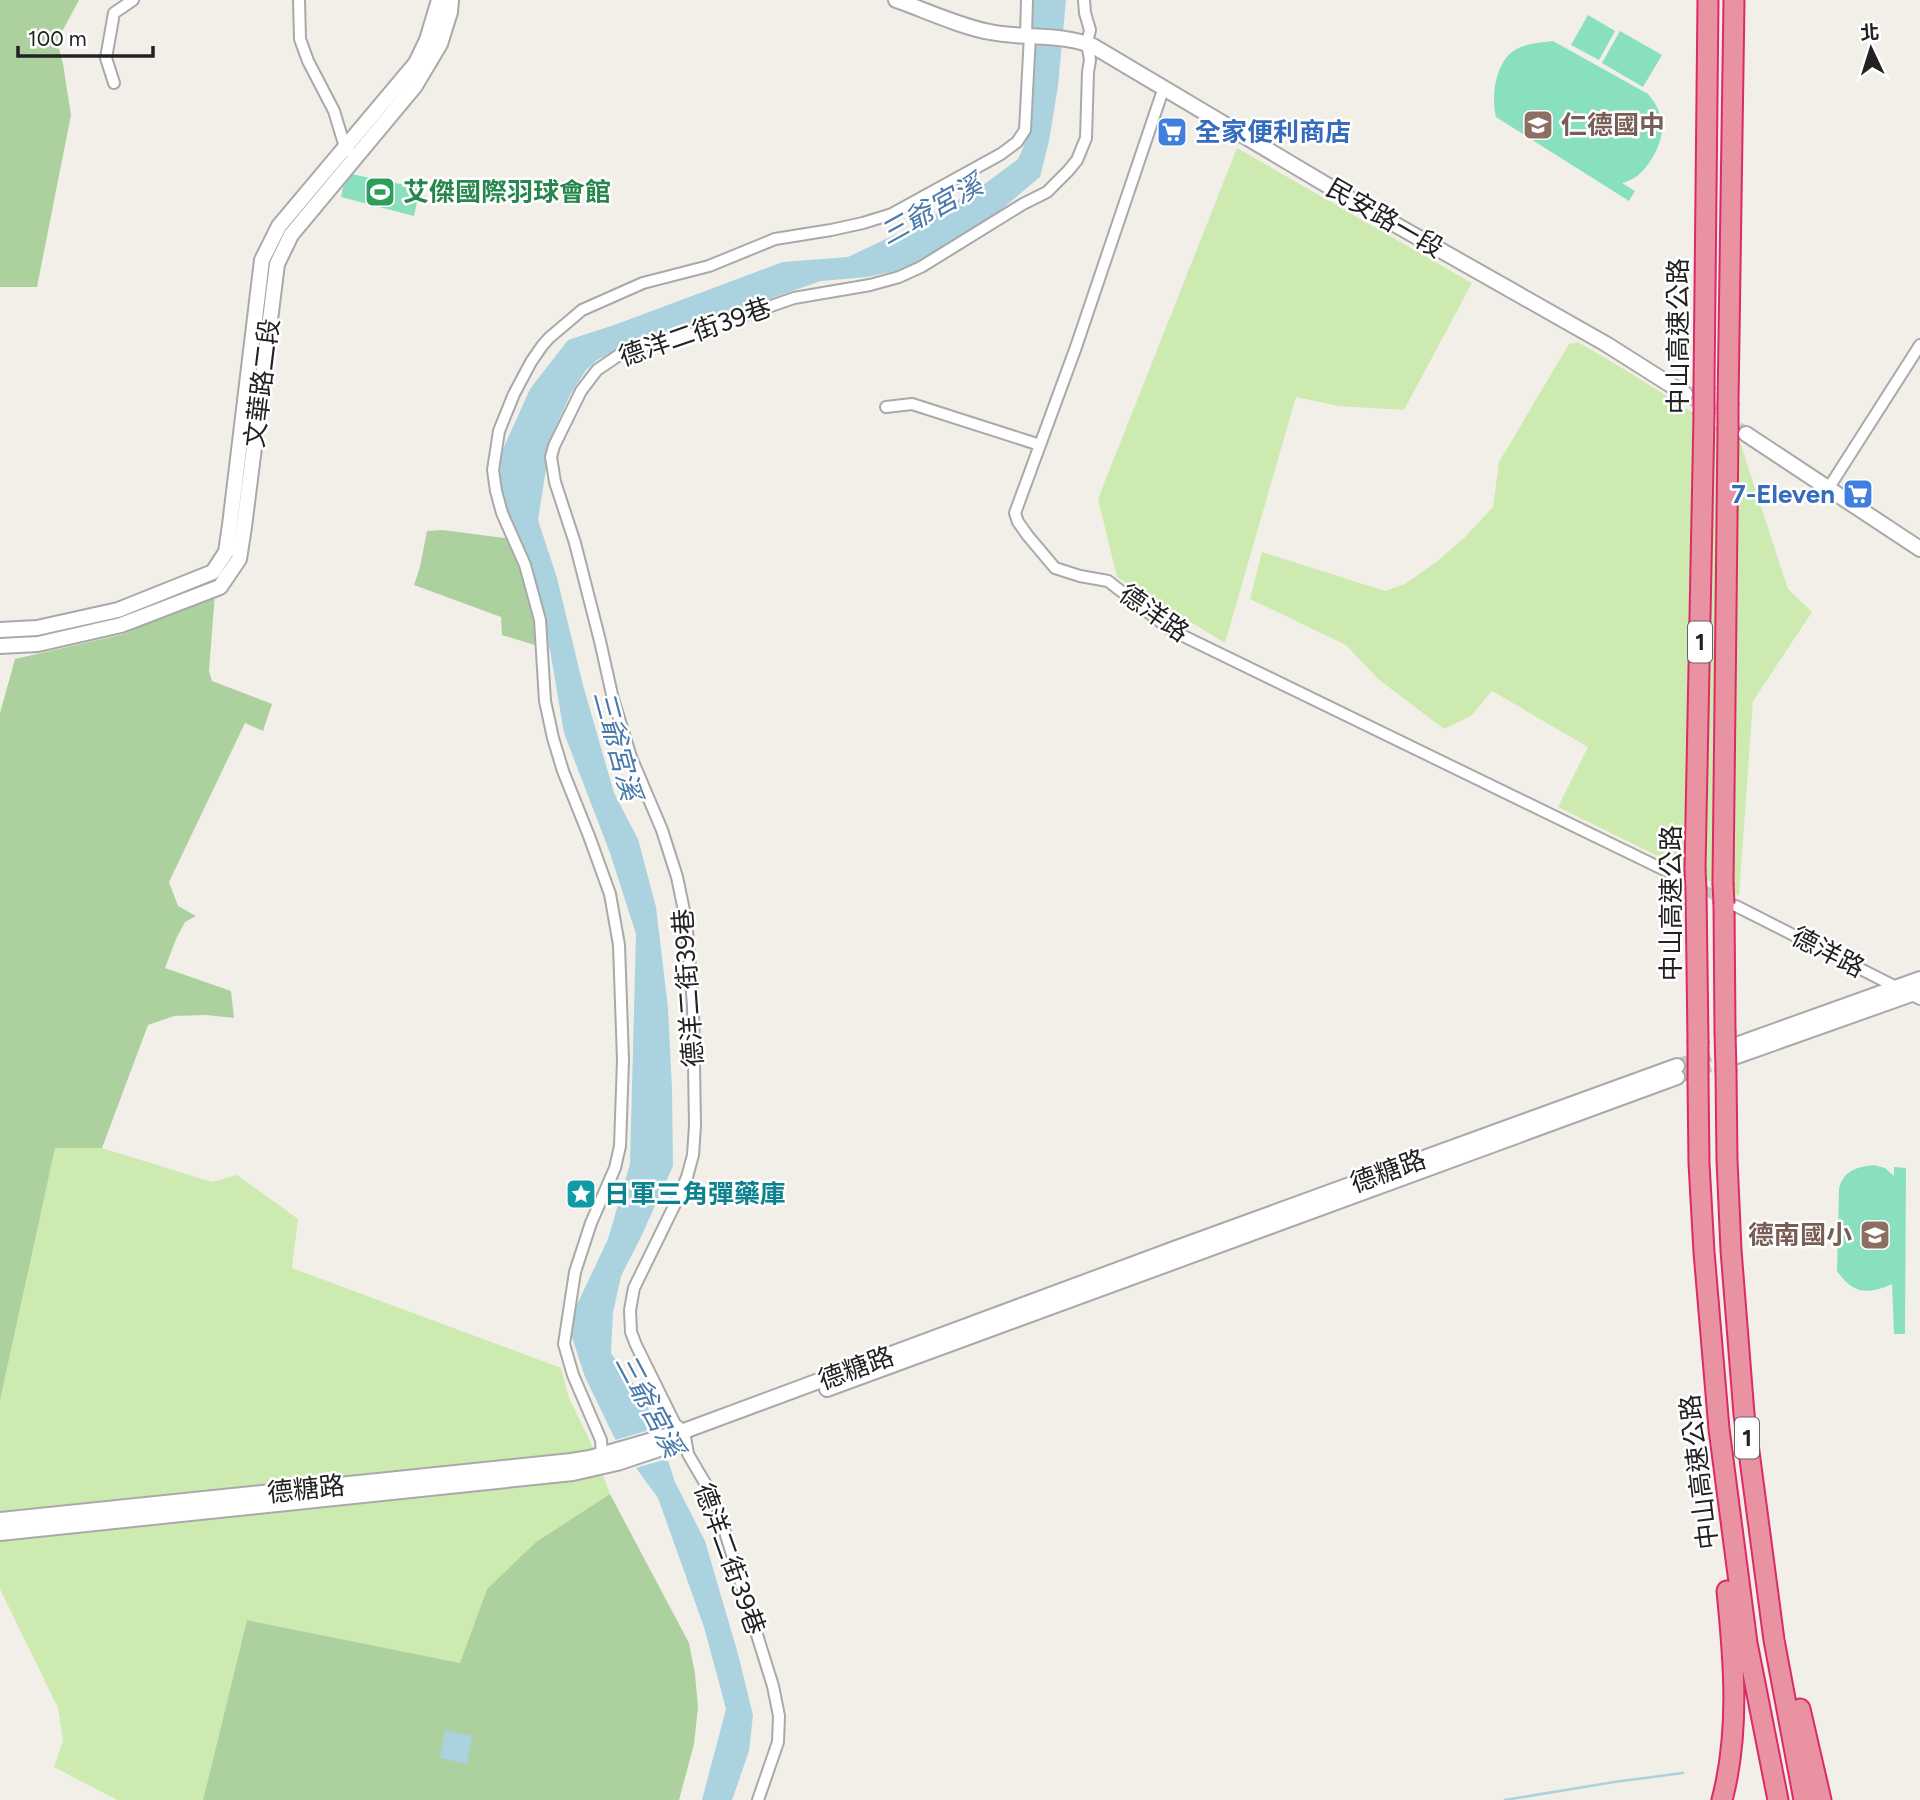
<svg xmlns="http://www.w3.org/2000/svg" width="1920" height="1800" viewBox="0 0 1920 1800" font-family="Figtree,'Noto Sans TC',sans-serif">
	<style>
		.grass { fill: #cdebb0 }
		.forest { fill: #add19e }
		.pitch { fill: #88e0be }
		.water { fill: #aad3df }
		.pier { fill: #f2efe9 }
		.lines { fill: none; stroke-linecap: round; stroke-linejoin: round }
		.stream { stroke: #aad3df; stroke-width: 2.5 }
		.minor-tunnel { stroke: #c8c6c1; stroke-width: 10; stroke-dasharray: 10 5; stroke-linecap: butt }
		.tertiary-tunnel { stroke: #c8c6c1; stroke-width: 14; stroke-dasharray: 14 7; stroke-linecap: butt }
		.minor-casing { stroke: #a9a9a9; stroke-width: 14 }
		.tertiary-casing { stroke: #a9a9a9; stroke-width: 18 }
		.motorway-casing { stroke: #dc2a67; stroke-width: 23 }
		.minor { stroke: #fff; stroke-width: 10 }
		.tertiary { stroke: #fff; stroke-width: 14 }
		.motorway { stroke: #e892a2; stroke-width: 19 }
		.motorway-bridge-casing { stroke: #dc2a67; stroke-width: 23; stroke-linecap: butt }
		.motorway-bridge { stroke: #e892a2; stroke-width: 19 }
		.labels { text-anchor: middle; stroke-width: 5; stroke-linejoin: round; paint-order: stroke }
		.shield { fill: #fff; stroke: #646464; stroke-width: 2 }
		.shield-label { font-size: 24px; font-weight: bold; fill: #222 }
		.education-label { font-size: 26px; font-weight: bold; fill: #785e54; stroke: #fff; text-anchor: start }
		.shop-label { font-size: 26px; font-weight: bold; fill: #366cbe; stroke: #fff; text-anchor: start }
		.leisure-label { font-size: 26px; font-weight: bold; fill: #27864d; stroke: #fff; text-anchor: start }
		.street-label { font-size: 26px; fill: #222; stroke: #fff }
		.culture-label { font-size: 26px; font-weight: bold; fill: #0d838f; stroke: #fff; text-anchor: start }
		.water-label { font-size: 28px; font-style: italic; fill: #4a7aab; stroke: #fff }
	</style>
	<rect width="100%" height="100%" fill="#f2efe9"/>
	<path class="grass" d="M1237 148 1472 283 1404 410 1338 406 1296 397 1225 643 1117 577 1098 499Z
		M1578 342 1627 371 1740 442 1788 589 1812 612 1753 701 1739 896 1558 807 1588 747 1492 691 1471 716 1444 729 1378 679 1346 645 1250 599 1262 552 1385 591 1405 584 1435 563 1463 539 1493 507 1499 462 1569 344Z
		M55 1147 102 1148 212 1182 237 1175 298 1219 292 1268 561 1368 569 1398 591 1443 610 1494 536 1542 487 1589 460 1663 247 1620 203 1800H117L54 1767 63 1741 58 1708 0 1589V1389Z"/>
	<path class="forest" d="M0 0H79L57 41 63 64 71 115 37 287H0Z
		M443 530 511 539 523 567 541 647 502 635 501 617 414 585 420 567 427 531Z
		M215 593 209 671 212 681 272 704 263 731 245 723 169 882 178 906 196 916 185 922 176 939 165 968 231 991 234 1018 206 1015 174 1016 148 1025 102 1148H55L0 1400V713L15 659 124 634Z
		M610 1494 689 1643 695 1674 698 1707 694 1744 679 1800H203L247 1620 460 1663 487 1589 536 1542Z"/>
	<path class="pitch" d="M1588 15 1615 31 1599 60 1571 45Z
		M1620 31 1662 55 1643 87 1602 63Z
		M1553 41 1648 94C1668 117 1665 139 1649 163 1642 173 1634 180 1622 183L1635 191 1629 201 1496 117C1491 97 1495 62 1515 50 1526 43 1540 43 1553 41Z
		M346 173 420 188 414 216 341 197Z
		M1874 1165 1885 1168 1894 1176V1167L1906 1168 1905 1334H1894L1892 1284C1868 1295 1853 1294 1837 1271L1839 1189C1843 1171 1856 1167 1874 1165Z"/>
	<path class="water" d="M1031 0H1066L1058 86 1049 141 1040 177 985 223 919 262 904 269 867 277 821 281 676 331 644 338 620 348 597 360 586 370 570 395 551 437 538 520 557 578 583 685 614 793 638 839 656 907 668 1008 672 1089 673 1166 640 1239 621 1276 613 1313 611 1353 644 1398 660 1436 675 1482 705 1541 738 1654 753 1715 749 1751 732 1800H702L726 1709 704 1627 658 1498 615 1439 585 1377 569 1328 573 1313 608 1239 630 1164 636 934 610 853 564 733 550 650 544 633 532 577 503 499 499 458 530 389 568 340 617 324 783 262 848 257 922 222 986 183 1018 159 1031 130Z
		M445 1730 472 1736 467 1764 440 1758Z"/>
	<path class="pier" d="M660 1427 671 1458 632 1469 612 1441Z"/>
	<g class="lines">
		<path class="stream" d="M1505 1800 1614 1782 1683 1773"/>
		<path class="minor-tunnel" d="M1679 877 1726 901"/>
		<path class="tertiary-tunnel" d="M1685 394 1746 434
			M1677 1066 1732 1047
			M1677 1077 1732 1057"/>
		<g class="minor-casing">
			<path id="minor" d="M299 0 300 39 308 61 334 111 345 147 349 151
				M1026 35 1027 0
				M114 83 106 58 114 13 133 0
				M1164 87 1076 347 1015 513 1018 522 1028 536 1055 568 1080 576 1108 581 1171 630 1679 877
				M886 407 912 404 1040 445
				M1828 489 1920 345
				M1736 906 1920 999
				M606 1460 602 1455 601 1440 573 1375 564 1344 575 1272 591 1223 615 1168 620 1146 623 1060 619 945 610 894 589 836 563 771 553 738 545 701 540 620 525 565 502 513 496 491 493 470 499 431 514 394 531 362 542 346 549 338 582 310 643 283 709 266 775 239 831 230 863 223 892 214 1001 154 1017 142 1025 130 1030 35
				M758 1800 778 1742 779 1716 773 1686 715 1500 688 1454 684 1431 675 1424 636 1345 631 1332 630 1310 634 1288 679 1196 687 1177 693 1155 695 1125 693 1005 686 920 677 877 662 830 631 757 613 699 600 641 575 543 555 482 551 457 554 446 581 391 597 370 619 355 637 348 691 334 794 298 870 285 899 277 921 267 1023 204 1047 192 1068 171 1077 160 1086 138 1088 72 1090 60 1087 43 1090 30 1085 13 1084 0"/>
		</g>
		<g class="tertiary-casing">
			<path id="tertiary" d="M896 0C925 10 961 27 990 32 1024 39 1061 33 1093 46L1352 200 1606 344 1685 394
				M1746 434 1920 549
				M0 630 37 628 118 610 213 572 226 552 230 525 262 260 279 226 416 63 427 40 439 0
				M0 646 38 644 121 625 220 587 239 559 244 527 277 264 291 235 415 86 440 44 450 12 451 0
				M1736 1045 1920 979
				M1737 1056 1920 991
				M827 1389 1677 1077
				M0 1520 571 1461 590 1458 684 1431 1174 1249 1677 1066
				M0 1533 573 1473 617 1463 680 1442"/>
		</g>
		<g class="motorway-casing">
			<path id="motorway" d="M1704 386 1708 0
				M1728 403 1734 0
				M1695 869 1704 415
				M1723 883 1728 430
				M1696 890 1698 1041
				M1724 904 1725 1031
				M1726 1072 1727 1160 1731 1250 1744 1414 1774 1640 1804 1800
				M1698 1081 1699 1163 1704 1252 1719 1429 1747 1643 1778 1800
				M1800 1709 1821 1800
				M1722 1800C1740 1732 1734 1660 1727 1591"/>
		</g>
		<use href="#minor" class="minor"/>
		<use href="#tertiary" class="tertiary"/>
		<use href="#motorway" class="motorway"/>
		<g class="motorway-bridge-casing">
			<path id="motorway-bridge" d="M1704 415V386
				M1728 430V403
				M1695 869 1696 890
				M1723 883 1724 904
				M1725 1031 1726 1072
				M1698 1041V1081"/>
		</g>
		<use href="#motorway-bridge" class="motorway-bridge"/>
	</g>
	<defs>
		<g id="school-square" transform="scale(1.575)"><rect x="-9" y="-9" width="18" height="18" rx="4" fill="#8d6e63" stroke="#fff"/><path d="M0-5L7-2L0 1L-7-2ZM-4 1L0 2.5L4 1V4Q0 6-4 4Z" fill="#fff"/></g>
		<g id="supermarket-square" transform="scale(1.575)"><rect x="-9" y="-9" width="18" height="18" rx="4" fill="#3f7fe0" stroke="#fff"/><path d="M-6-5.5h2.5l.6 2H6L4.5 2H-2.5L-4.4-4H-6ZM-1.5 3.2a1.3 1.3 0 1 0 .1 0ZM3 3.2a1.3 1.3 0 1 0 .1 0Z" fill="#fff"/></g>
		<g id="stadium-square" transform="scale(1.575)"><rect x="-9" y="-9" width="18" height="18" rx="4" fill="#2e9e5b" stroke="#fff"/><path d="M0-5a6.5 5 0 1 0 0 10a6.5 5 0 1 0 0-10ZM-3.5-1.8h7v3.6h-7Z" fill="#fff"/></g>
		<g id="sight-square" transform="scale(1.575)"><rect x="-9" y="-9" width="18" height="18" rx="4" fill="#0f9aa8" stroke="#fff"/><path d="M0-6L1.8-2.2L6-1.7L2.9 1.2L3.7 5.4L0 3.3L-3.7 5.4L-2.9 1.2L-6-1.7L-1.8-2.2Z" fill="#fff"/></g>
	</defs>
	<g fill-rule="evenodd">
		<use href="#school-square" x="1538" y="125"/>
		<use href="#supermarket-square" x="1172" y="132"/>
		<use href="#stadium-square" x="380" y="192"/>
		<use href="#supermarket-square" x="1858" y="494"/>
		<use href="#sight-square" x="581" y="1194"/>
		<use href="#school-square" x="1875" y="1235"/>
	</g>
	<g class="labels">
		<g class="shield">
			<rect x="1688" y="621.5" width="24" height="41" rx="5"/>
			<rect x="1735" y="1417.5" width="24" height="41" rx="5"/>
		</g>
		<g class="shield-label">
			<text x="1700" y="650">1</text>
			<text x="1747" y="1446">1</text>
		</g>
		<g class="education-label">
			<text x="1561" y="134">仁德國中</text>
			<text x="1852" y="1244" text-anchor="end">德南國小</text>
		</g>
		<g class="shop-label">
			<text x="1195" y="141">全家便利商店</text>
			<text x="1835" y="503" text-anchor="end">7-Eleven</text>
		</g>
		<g class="leisure-label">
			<text x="403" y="201">艾傑國際羽球會館</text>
		</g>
		<g class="street-label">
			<text transform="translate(1385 218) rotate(30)" y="9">民安路一段</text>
			<text transform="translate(695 332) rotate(-19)" y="9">德洋二街39巷</text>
			<text transform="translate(1678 336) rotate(-90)" y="9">中山高速公路</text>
			<text transform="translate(262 383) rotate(-83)" y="9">文華路二段</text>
			<text transform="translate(1154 613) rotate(35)" y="9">德洋路</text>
			<text transform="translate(1671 903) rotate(-90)" y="9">中山高速公路</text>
			<text transform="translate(1828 952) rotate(27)" y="9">德洋路</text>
			<text transform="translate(688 988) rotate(-94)" y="9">德洋二街39巷</text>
			<text transform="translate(1388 1171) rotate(-20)" y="9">德糖路</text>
			<text transform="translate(856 1368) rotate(-20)" y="9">德糖路</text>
			<text transform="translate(1699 1472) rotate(-97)" y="9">中山高速公路</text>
			<text transform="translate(306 1489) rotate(-6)" y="9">德糖路</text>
			<text transform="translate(730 1559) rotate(70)" y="9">德洋二街39巷</text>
		</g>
		<g class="culture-label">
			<text x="604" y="1203">日軍三角彈藥庫</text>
		</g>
		<g class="water-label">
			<text transform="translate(931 209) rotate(-29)" y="10">三爺宮溪</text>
			<text transform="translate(618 745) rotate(75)" y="10">三爺宮溪</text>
			<text transform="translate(650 1405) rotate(62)" y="10">三爺宮溪</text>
		</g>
	</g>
	<g transform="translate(1871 49) rotate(356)" stroke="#ffffff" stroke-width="5" paint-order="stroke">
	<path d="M0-5L12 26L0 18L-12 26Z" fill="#222222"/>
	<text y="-10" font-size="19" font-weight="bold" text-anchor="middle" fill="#222222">北</text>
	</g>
	<path d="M18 46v10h135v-10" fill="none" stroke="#222222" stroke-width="3.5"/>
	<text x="28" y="46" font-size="21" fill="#222222" stroke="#ffffff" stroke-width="5" paint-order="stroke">100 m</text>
</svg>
